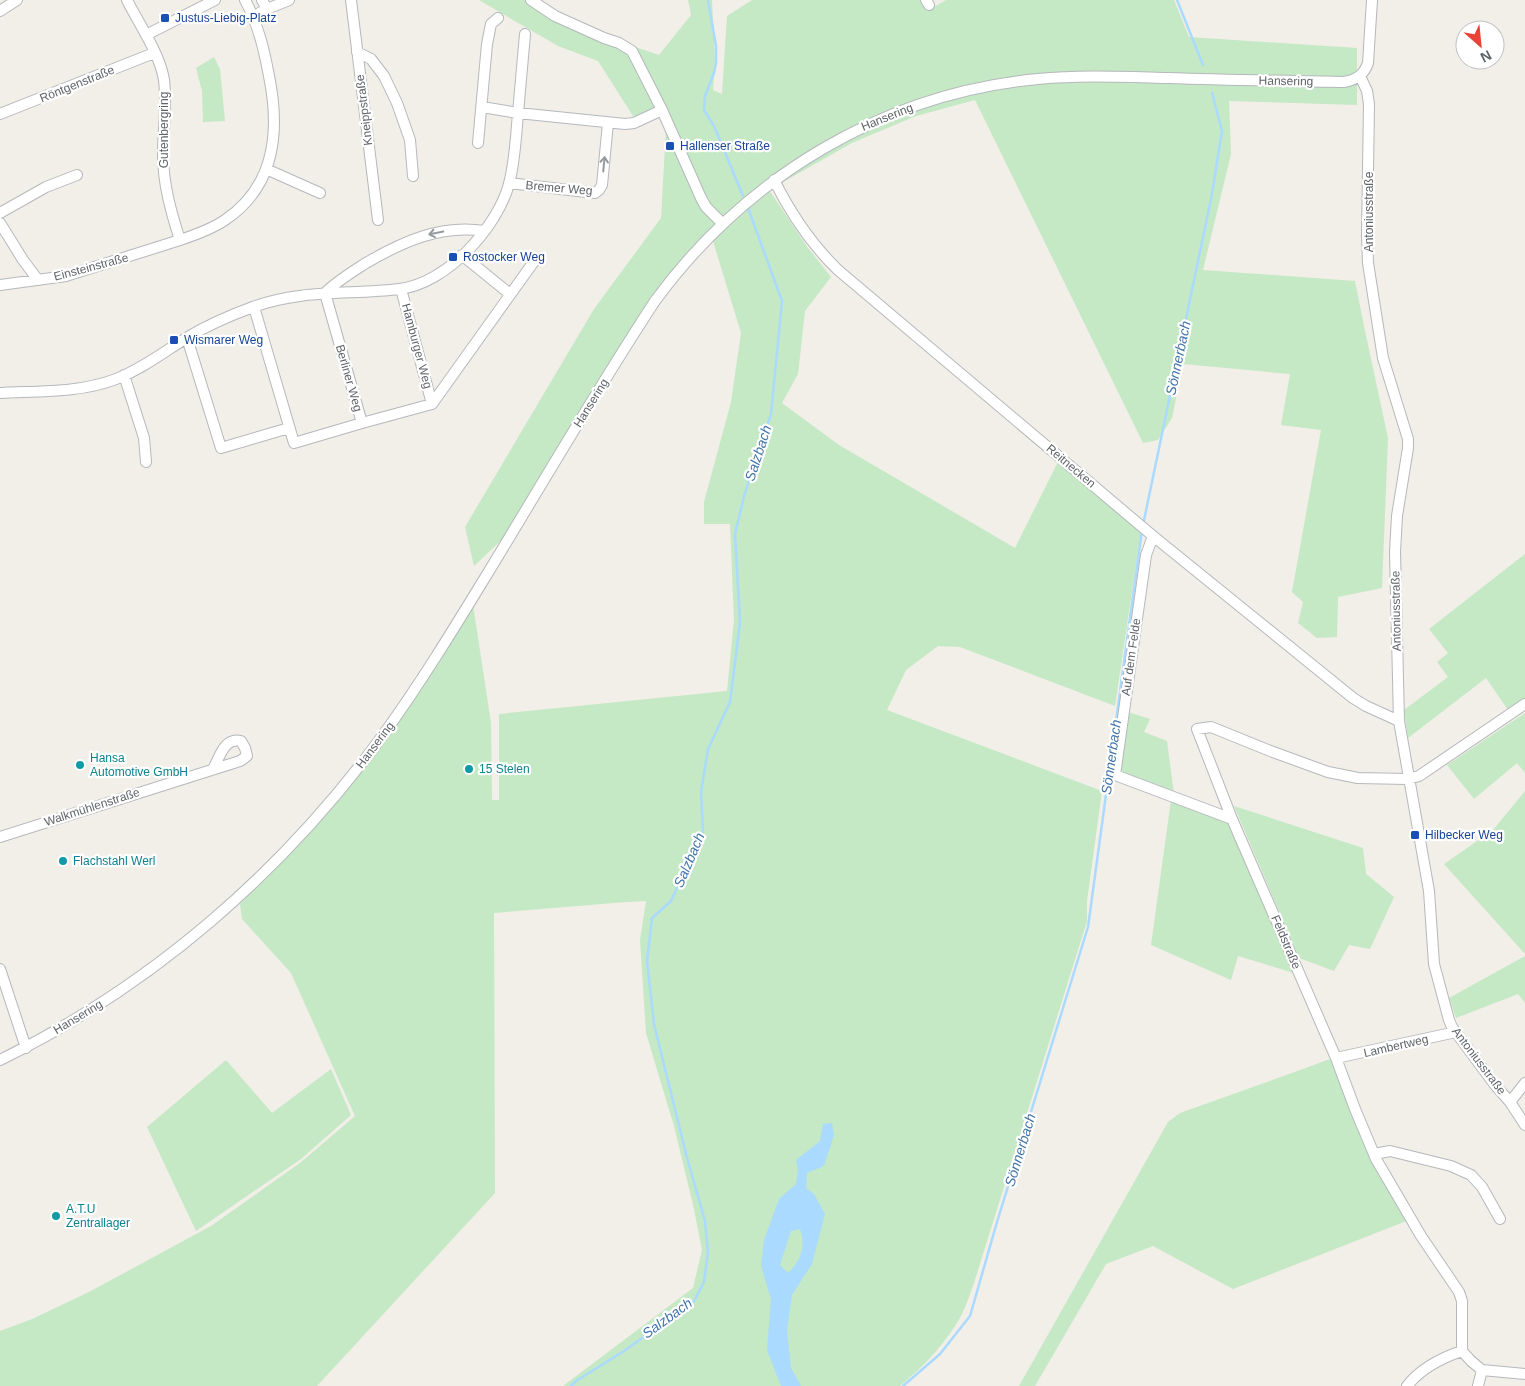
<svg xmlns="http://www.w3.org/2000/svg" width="1525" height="1386" viewBox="0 0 1525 1386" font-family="Arial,sans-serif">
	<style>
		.green { fill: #c5e8c5 }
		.water { fill: #aadaff; fill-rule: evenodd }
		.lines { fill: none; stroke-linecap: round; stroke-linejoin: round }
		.stream { stroke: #aadaff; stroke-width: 2.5 }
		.minor-casing { stroke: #b5b8bc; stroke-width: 12 }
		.minor { stroke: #fff; stroke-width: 10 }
		.oneway { stroke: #979a9d }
		.transit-dot { fill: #1a4fb4; stroke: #fff; stroke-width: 2 }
		.culture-dot { fill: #0f9aa8; stroke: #fff; stroke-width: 2 }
		.labels { text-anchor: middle; stroke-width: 4.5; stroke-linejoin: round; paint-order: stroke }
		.transit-label { font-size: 12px; fill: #164399; stroke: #fff; text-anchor: start }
		.street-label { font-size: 12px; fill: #5f6368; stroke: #fff }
		.culture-label { font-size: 12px; fill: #0d838f; stroke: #fff; text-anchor: start }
		.water-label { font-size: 14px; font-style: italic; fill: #4174aa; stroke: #fff }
	</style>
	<rect width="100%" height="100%" fill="#f1efe8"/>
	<path class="green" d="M479 0H524L547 17 659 55 691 15 688 0H712L715 60 713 90 722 94 727 16 752 0H922L927 11 946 0H1174L1189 37 1357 48V105L1229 101 1231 154 1203 270 1355 281 1365 331 1388 438 1382 588 1338 597 1337 637 1317 638 1298 623 1303 602 1292 592 1321 430 1281 425 1290 374 1183 364 1172 418 1158 440 1143 443 975 100 916 116 852 143 769 190 808 248 831 277 805 311 798 374 782 403 839 445 1015 548 1058 462 1141 531 1115 706 960 647 938 646 906 670 887 710 1102 791 1087 901V921L974 1283C970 1294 966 1306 961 1316 946 1343 924 1366 900 1386H563L693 1288 702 1250 694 1209 674 1126 646 1033 640 940 646 901 626 902 494 913 495 1193 317 1386H0V1331L32 1319 89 1292 211 1226 300 1163 355 1116 291 973 242 919 240 904 323 818 387 737 473 605 491 723 492 800H499V714L727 691 734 620 730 524H704V502L731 402 741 333 713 241 675 281 624 356 531 512 474 566 465 527 594 309 661 218 667 110 633 116 598 61 558 46Z
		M214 57 220 69 225 121 203 122 202 91 196 68Z
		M1525 554V700L1508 710 1486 678 1408 738 1404 710 1448 677 1437 662 1448 653 1429 629Z
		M1128 712 1150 719 1144 732 1167 741 1174 794 1125 777 1119 767Z
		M1525 713V773L1517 763 1474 799 1447 765Z
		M1525 791V954L1444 864 1493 830Z
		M1171 800 1225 819 1233 828 1297 974 1238 956 1231 980 1151 945Z
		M1234 806 1363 848 1366 874 1394 897 1370 949 1349 945 1334 971 1299 958Z
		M1525 956V1003L1518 994 1456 1018 1449 998Z
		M1336 1059 1409 1220 1233 1289 1153 1246 1106 1264 1035 1386H1019L1168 1122 1180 1113 1306 1068 1327 1060Z
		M226 1060 272 1113 331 1069 351 1115 301 1159 196 1231 147 1127Z"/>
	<path class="water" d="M832 1123 834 1135 824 1166 807 1173 806 1188 814 1194 825 1214 812 1264 792 1295 787 1330 791 1368 801 1386H781L767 1350 771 1299 761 1266 764 1240 779 1199 796 1184 798 1169 796 1160 820 1141 823 1124ZM800 1229C806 1246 801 1261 788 1273L780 1265 791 1231Z"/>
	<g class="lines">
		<path class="stream" d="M708 0 716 46V63L714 73 705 96 704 110 714 126 743 196
			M1177 0 1203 65
			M1143 525 1212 194 1222 131 1212 93
			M571 1386 576 1381 624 1351 694 1301 704 1282 708 1252 705 1221 686 1154 654 1024 647 961 652 918 671 901 703 832 701 792 708 749 730 702 740 622 735 534 744 496 771 414 782 301 748 208
			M903 1386 940 1354 970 1316 997 1222 1088 927 1142 530"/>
		<g class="minor-casing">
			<path id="minor" d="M127 0C139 24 160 54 164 80 167 104 163 130 163 154 163 184 171 212 180 240 195 235 212 229 225 220 276 186 280 130 269 76 264 49 258 24 245 0
				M262 0 267 9
				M351 0 378 220
				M531 0 555 16 604 38 619 43 632 51 662 110 701 198 706 207 723 224
				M926 0 929 5
				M0 11 17 0
				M254 16 267 9 289 0
				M146 35 215 0
				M357 52 371 59 384 76 397 103 410 140 413 176
				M1360 76 1367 91 1369 104 1367 236 1368 263 1383 358 1408 439V448L1397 516 1395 552 1399 721 1429 891 1434 964 1449 1020 1452 1027 1495 1085 1510 1102 1525 1125
				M482 107 518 113 525 34
				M0 114 154 53
				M478 143 487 44 491 24 498 18
				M266 169 320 193
				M774 180C791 214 811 244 838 270L1153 536 1353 698 1366 706 1399 721
				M509 183 595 193 599 190 602 185 608 123
				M0 213 46 187 77 175
				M0 223 23 260 38 280
				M462 255 510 294
				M0 285 66 276 180 240
				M401 289 432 404
				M254 307 294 443 362 423
				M187 338 221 448 289 428
				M124 375 144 438 146 462
				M0 393C38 391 80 393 116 379 142 369 165 351 188 337 208 325 231 315 253 307 301 289 351 295 399 289 446 284 497 228 509 184 515 161 516 136 518 113L625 124 634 123 662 110
				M432 404 362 423 325 293C337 281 352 272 366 263 402 242 441 224 484 231
				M432 404 535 260
				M1153 536 1146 555 1115 775 1232 819
				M0 837 240 761 247 756 245 748 241 741C224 737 220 757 213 769
				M0 969 26 1048
				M1336 1058 1456 1032
				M0 1060C152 986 283 872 383 735 420 684 453 630 486 576 542 484 596 391 655 301 746 177 884 93 1038 79 1081 75 1125 77 1168 78 1226 80 1285 81 1344 82 1356 80 1364 75 1368 63L1372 0
				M1510 1102 1525 1083
				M1374 1154 1390 1151 1451 1166 1471 1175 1482 1187 1500 1219
				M1462 1351V1301L1459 1292 1421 1236 1376 1159 1355 1109 1336 1058 1232 819 1197 729 1211 727 1273 752 1328 772 1358 778 1408 779 1419 776 1525 704
				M1462 1351 1471 1361 1482 1370 1525 1374
				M1407 1386C1421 1368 1441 1358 1462 1351
				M1478 1386 1482 1370"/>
		</g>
		<use href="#minor" class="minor"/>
	</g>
	<defs><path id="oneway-shaft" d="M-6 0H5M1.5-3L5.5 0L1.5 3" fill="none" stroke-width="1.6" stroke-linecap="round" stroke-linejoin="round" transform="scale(1.25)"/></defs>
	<g class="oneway">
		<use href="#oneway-shaft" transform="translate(604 164) rotate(-84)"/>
		<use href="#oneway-shaft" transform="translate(436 233) rotate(168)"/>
	</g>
	<g class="transit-dot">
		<rect x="160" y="13" width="10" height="10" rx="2.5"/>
		<rect x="665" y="141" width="10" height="10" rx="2.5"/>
		<rect x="448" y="252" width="10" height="10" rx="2.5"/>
		<rect x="169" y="335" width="10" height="10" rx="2.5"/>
		<rect x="1410" y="830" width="10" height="10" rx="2.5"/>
	</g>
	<g class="culture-dot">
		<circle cx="80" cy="765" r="5"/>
		<circle cx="469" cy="769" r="5"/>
		<circle cx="63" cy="861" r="5"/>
		<circle cx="56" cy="1216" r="5"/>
	</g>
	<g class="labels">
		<g class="transit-label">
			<text x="175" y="22">Justus-Liebig-Platz</text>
			<text x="680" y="150">Hallenser Straße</text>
			<text x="463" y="261">Rostocker Weg</text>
			<text x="184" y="344">Wismarer Weg</text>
			<text x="1425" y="839">Hilbecker Weg</text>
		</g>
		<g class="street-label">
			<text transform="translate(1286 81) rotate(1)" y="4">Hansering</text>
			<text transform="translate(77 84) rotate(-22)" y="4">Röntgenstraße</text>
			<text transform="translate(364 110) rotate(-97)" y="4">Kneippstraße</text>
			<text transform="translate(887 117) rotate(-22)" y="4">Hansering</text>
			<text transform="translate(164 130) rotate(-90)" y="4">Gutenbergring</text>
			<text transform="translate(559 188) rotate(5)" y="4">Bremer Weg</text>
			<text transform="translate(1369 212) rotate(-90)" y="4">Antoniusstraße</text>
			<text transform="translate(91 267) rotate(-15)" y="4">Einsteinstraße</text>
			<text transform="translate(417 346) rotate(75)" y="4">Hamburger Weg</text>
			<text transform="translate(349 378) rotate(74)" y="4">Berliner Weg</text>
			<text transform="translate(591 403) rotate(-58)" y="4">Hansering</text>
			<text transform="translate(1071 466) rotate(40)" y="4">Reitnecken</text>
			<text transform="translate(1396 611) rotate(-91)" y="4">Antoniusstraße</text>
			<text transform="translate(1131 657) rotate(-82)" y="4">Auf dem Felde</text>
			<text transform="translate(375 745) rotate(-53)" y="4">Hansering</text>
			<text transform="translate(92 807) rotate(-18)" y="4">Walkmühlenstraße</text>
			<text transform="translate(1286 942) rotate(67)" y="4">Feldstraße</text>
			<text transform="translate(78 1017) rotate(-31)" y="4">Hansering</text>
			<text transform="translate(1396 1046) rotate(-13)" y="4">Lambertweg</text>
			<text transform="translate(1479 1061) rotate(53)" y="4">Antoniusstraße</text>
		</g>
		<g class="culture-label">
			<text x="90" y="762">Hansa<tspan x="90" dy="14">Automotive GmbH</tspan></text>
			<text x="479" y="773">15 Stelen</text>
			<text x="73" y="865">Flachstahl Werl</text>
			<text x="66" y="1213">A.T.U<tspan x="66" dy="14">Zentrallager</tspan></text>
		</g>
		<g class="water-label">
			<text transform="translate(1178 358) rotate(-78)" y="5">Sönnerbach</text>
			<text transform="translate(758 453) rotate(-72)" y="5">Salzbach</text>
			<text transform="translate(1111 757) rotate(-82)" y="5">Sönnerbach</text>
			<text transform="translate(689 860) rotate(-67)" y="5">Salzbach</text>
			<text transform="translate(1020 1150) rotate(-73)" y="5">Sönnerbach</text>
			<text transform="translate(667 1318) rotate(-36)" y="5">Salzbach</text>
		</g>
	</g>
	<g transform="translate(1480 45) rotate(153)"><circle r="24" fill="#ffffff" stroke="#bfc1c3"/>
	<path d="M0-4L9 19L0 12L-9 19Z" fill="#ea4335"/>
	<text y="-8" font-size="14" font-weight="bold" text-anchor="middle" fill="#5f6368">N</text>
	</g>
</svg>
